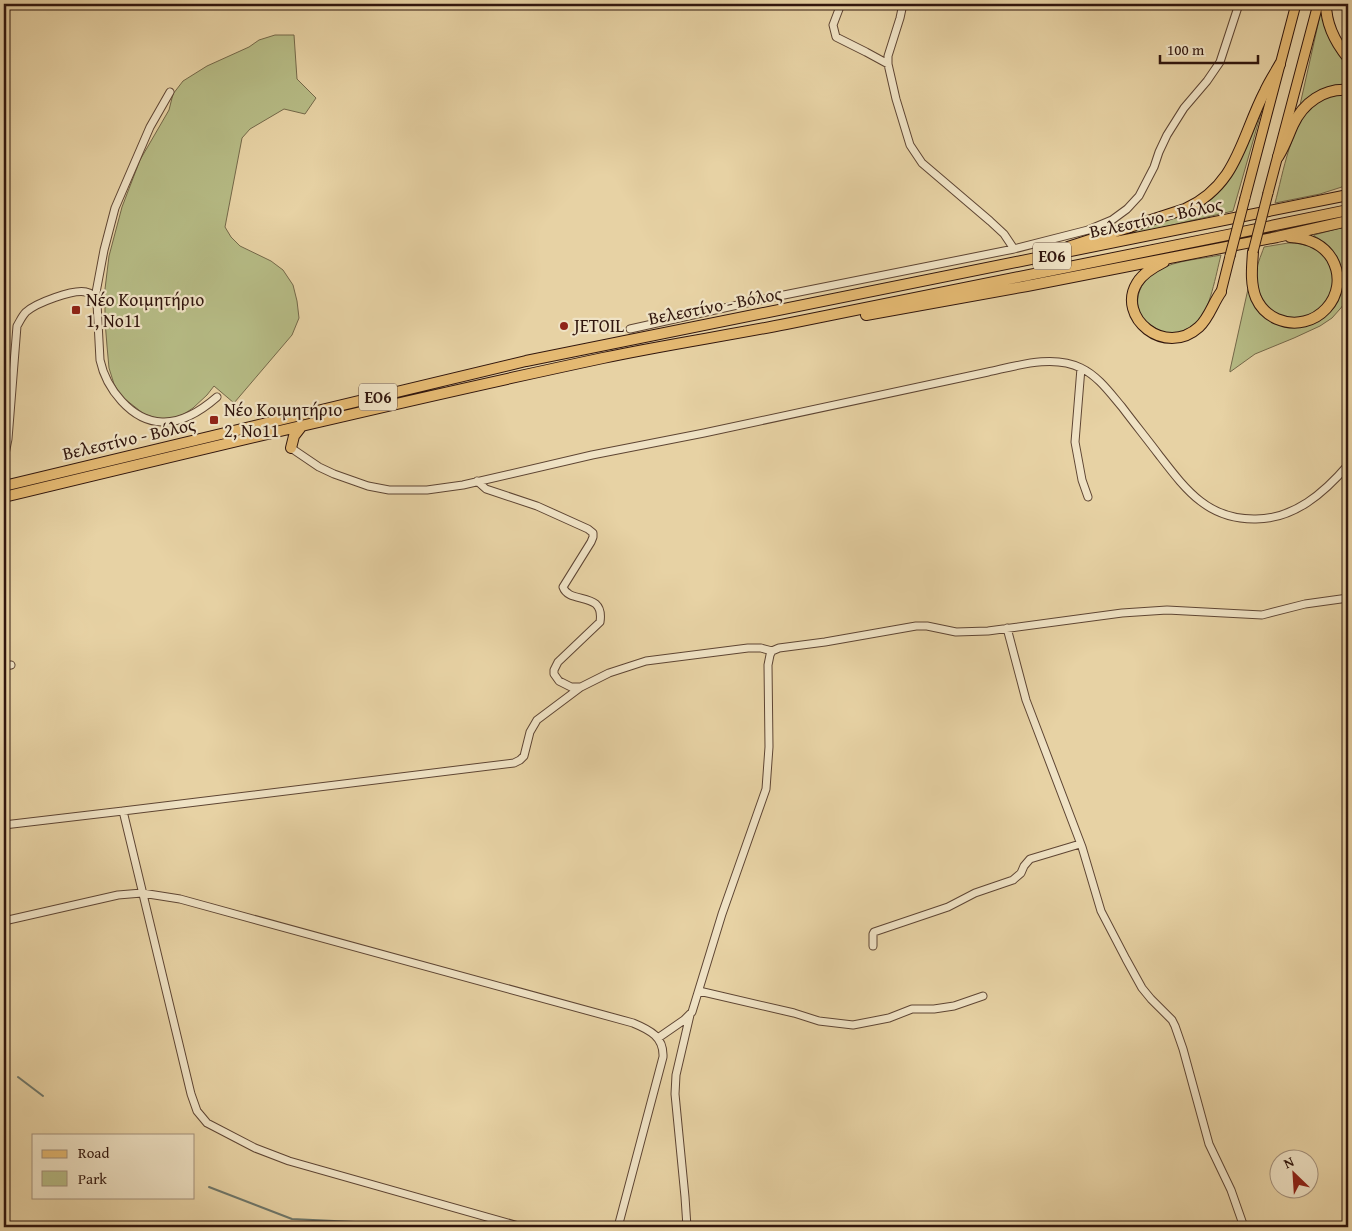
<svg xmlns="http://www.w3.org/2000/svg" width="1352" height="1231" viewBox="0 0 1352 1231" font-family="'Gentium Book Plus',serif">
	<style>
		.green { fill: #b6bb85; stroke: #746849 }
		.lines { fill: none; stroke-linecap: round; stroke-linejoin: round }
		.stream { stroke: #6e776b; stroke-width: 2 }
		.minor-casing { stroke: #5e4533; stroke-width: 9 }
		.major-casing { stroke: #31160d; stroke-width: 11 }
		.highway-casing { stroke: #31160d; stroke-width: 12 }
		.minor { stroke: #efe2c4; stroke-width: 7 }
		.major { stroke: #e4b972; stroke-width: 9 }
		.highway { stroke: #e4b972; stroke-width: 10 }
		.major-bridge-casing { stroke: #31160d; stroke-width: 11; stroke-linecap: butt }
		.major-bridge { stroke: #e4b972; stroke-width: 9 }
		.poi-dot { fill: #8f2418; stroke: #efe2c4; stroke-width: 2 }
		.labels { text-anchor: middle; stroke-width: 4.5; stroke-linejoin: round; paint-order: stroke }
		.shield { fill: #efe2c4; stroke: #6a5344; stroke-width: 1 }
		.shield-label { font-size: 16px; font-weight: bold; fill: #31160d }
		.street-label { font-size: 18px; fill: #31160d; stroke: #efe2c4 }
		.poi-label { font-size: 18px; fill: #31160d; stroke: #efe2c4; text-anchor: start }
	</style>
	<rect width="100%" height="100%" fill="#e7d2a4"/>
	<filter id="stains"><feTurbulence type="fractalNoise" baseFrequency=".004" numOctaves="4"/><feColorMatrix values="0 0 0 0 .2 0 0 0 0 .09 0 0 0 0 .02 0 0 0 .5 -.17"/></filter>
	<radialGradient id="worn" r=".72"><stop offset=".6" stop-color="#630" stop-opacity="0"/><stop offset="1" stop-color="#630" stop-opacity=".3"/></radialGradient>
	<path class="green" d="M1321 11 1340 55 1348 65V86L1301 105H1300Z
		M275 35H294L297 79 316 98 305 114 284 109 250 129 242 138 225 227 231 237 240 246 271 261 283 270 293 285 297 301 299 318 292 335 234 403 214 386 207 395 193 408 184 414 173 418 159 419 144 414 121 396 114 384 109 368 107 346 105 321V289L109 256 122 207 140 160 169 110 173 94 183 81 207 66 249 47 259 40Z
		M1334 94H1348V185L1320 194 1275 203C1283 174 1291 121 1316 103 1322 99 1328 97 1334 94Z
		M1263 106 1233 211 1112 239 1109 237 1212 197Z
		M1348 226V299L1340 309 1332 318 1320 326 1294 338 1255 354 1230 372V370L1248 289 1281 324C1290 321 1328 312 1333 308 1336 304 1338 299 1340 294 1349 271 1335 246 1314 236V235Z
		M1288 243C1305 243 1318 247 1328 261 1332 267 1332 272 1333 279 1337 323 1269 336 1258 288 1257 284 1256 280 1256 276 1256 266 1261 256 1264 247Z
		M1221 255C1216 274 1210 310 1197 324 1194 326 1190 328 1187 329 1174 336 1167 335 1155 328 1129 314 1134 284 1158 270 1177 260 1201 259 1221 255Z"/>
	<g class="lines">
		<path class="stream" d="M18 1077 43 1096
			M209 1187 292 1219 376 1223 404 1227"/>
		<g class="minor-casing">
			<path id="minor" d="M841 4 833 25 836 37 866 52 888 64
				M903 4 900 18 888 56V64L896 99 910 145 922 163 990 221 1004 234 1014 249
				M95 298 104 250 115 208 150 127 170 92
				M630 329 769 298 1014 249 1088 230 1112 220 1127 209 1139 196 1154 167 1159 152 1167 135 1184 108 1207 81 1220 62 1239 4
				M1081 368 1075 442 1082 480 1088 497
				M291 448 319 467 334 474 368 486 389 490H427L463 485 592 455 704 433 988 372C1016 366 1053 354 1081 368 1098 376 1110 393 1122 407 1134 423 1147 439 1159 455 1186 490 1208 520 1256 519 1294 519 1324 493 1348 465
				M4 459 8 439 17 326C20 321 22 316 26 312 36 303 73 289 86 292 92 293 95 297 97 303L100 360C106 388 131 421 162 422 182 423 202 410 217 397
				M477 481 486 489 537 506 588 529 593 533V537L591 542 563 587C569 605 605 590 600 622L558 662 554 670V674L559 681 571 687H581L609 673 646 661 748 648H761L772 651
				M1007 628 1026 700 1082 847 1101 911 1126 959 1142 988 1151 999 1172 1020 1175 1026 1183 1049 1209 1144 1231 1190 1244 1227
				M4 666 11 665
				M123 811 191 1094 197 1111 207 1123 255 1148 289 1161 522 1227
				M4 825 123 811 514 763 520 760 524 756 530 732 537 720 581 687
				M4 921 118 895 142 893 180 899 633 1023C650 1030 664 1037 663 1057L618 1227
				M873 946V934L874 932 948 907 975 893 1013 880 1021 873 1024 866 1030 859 1080 844
				M699 991 794 1013 819 1021 853 1025 889 1018 912 1009H934L954 1006 983 996
				M658 1038 684 1020 692 1012 722 914 766 789 769 747 768 665 770 655 772 651 779 648 825 642 916 626H927L956 632 988 631 1122 613 1167 610 1262 615 1305 604 1348 598
				M687 1227 685 1197 675 1094 676 1075 690 1015"/>
		</g>
		<g class="major-casing">
			<path id="major" d="M1268 193 1318 4
				M1245 198 1296 4
				M1221 292 1230 256"/>
		</g>
		<g class="highway-casing">
			<path id="highway" d="M1326 4C1326 25 1335 42 1348 58
				M1278 157C1285 146 1288 136 1293 125 1303 103 1324 88 1348 90
				M1068 247 1185 209C1238 185 1241 137 1265 91 1269 82 1275 73 1280 64
				M1253 252C1252 267 1250 283 1256 298 1260 307 1268 315 1277 319 1315 335 1352 295 1332 259 1323 244 1308 238 1290 237
				M1164 262C1154 267 1143 273 1137 283 1116 317 1165 358 1199 327 1209 318 1213 303 1221 292
				M866 315 1027 286 1277 237 1348 221
				M291 448 294 436 301 427
				M4 486 526 361 1348 195
				M4 497C203 449 402 401 603 358 664 345 725 336 786 324 974 287 1161 249 1348 210"/>
		</g>
		<use href="#minor" class="minor"/>
		<use href="#major" class="major"/>
		<use href="#highway" class="highway"/>
		<g class="major-bridge-casing">
			<path id="major-bridge" d="M1253 252 1268 193
				M1230 256 1245 198"/>
		</g>
		<use href="#major-bridge" class="major-bridge"/>
	</g>
	<g class="poi-dot">
		<rect x="71" y="305" width="10" height="10" rx="2.5"/>
		<circle cx="564" cy="326" r="5"/>
		<rect x="209" y="415" width="10" height="10" rx="2.5"/>
	</g>
	<g class="labels">
		<g class="shield">
			<rect x="1033" y="242.5" width="38" height="27" rx="4"/>
			<rect x="359" y="383.5" width="38" height="27" rx="4"/>
		</g>
		<g class="shield-label">
			<text x="1052" y="262">ΕΟ6</text>
			<text x="378" y="403">ΕΟ6</text>
		</g>
		<g class="street-label">
			<text transform="translate(1156 218) rotate(-12)" y="6">Βελεστίνο - Βόλος</text>
			<text transform="translate(715 306) rotate(-11)" y="6">Βελεστίνο - Βόλος</text>
			<text transform="translate(129 439) rotate(-13)" y="6">Βελεστίνο - Βόλος</text>
		</g>
		<g class="poi-label">
			<text x="86" y="306">Νέο Κοιμητήριο<tspan x="86" dy="21">1, Νο11</tspan></text>
			<text x="574" y="332">JETOIL</text>
			<text x="224" y="416">Νέο Κοιμητήριο<tspan x="224" dy="21">2, Νο11</tspan></text>
		</g>
	</g>
	<rect width="1352" height="1231" fill="none" stroke="#e7d2a4" stroke-width="20"/>
	<rect x="5" y="5" width="1342" height="1221" fill="none" stroke="#31160d" stroke-width="2.5"/>
	<rect x="10" y="10" width="1332" height="1211" fill="none" stroke="#31160d"/>
	<rect x="32" y="1134" width="162" height="65" fill="#efe2c4" stroke="#a3907b"/>
	<rect x="42" y="1150" width="25" height="8" fill="#e4b972" stroke="#a3907b"/>
	<text x="78" y="1158" font-size="15" fill="#31160d">Road</text>
	<rect x="42" y="1171" width="25" height="15" fill="#b6bb85" stroke="#a3907b"/>
	<text x="78" y="1184" font-size="15" fill="#31160d">Park</text>
	<g transform="translate(1294 1174) rotate(335)"><circle r="24" fill="#efe2c4" stroke="#a3907b"/>
	<path d="M0-4L9 19L0 12L-9 19Z" fill="#8f2418"/>
	<text y="-8" font-size="14" font-weight="bold" text-anchor="middle" fill="#31160d">N</text>
	</g>
	<path d="M1160 55v8h98v-8" fill="none" stroke="#31160d" stroke-width="2.5"/>
	<text x="1167" y="55" font-size="15" fill="#31160d" stroke="#efe2c4" stroke-width="4" paint-order="stroke">100 m</text>
	<rect width="100%" height="100%" filter="url(#stains)"/>
	<rect width="100%" height="100%" fill="url(#worn)"/>
</svg>
